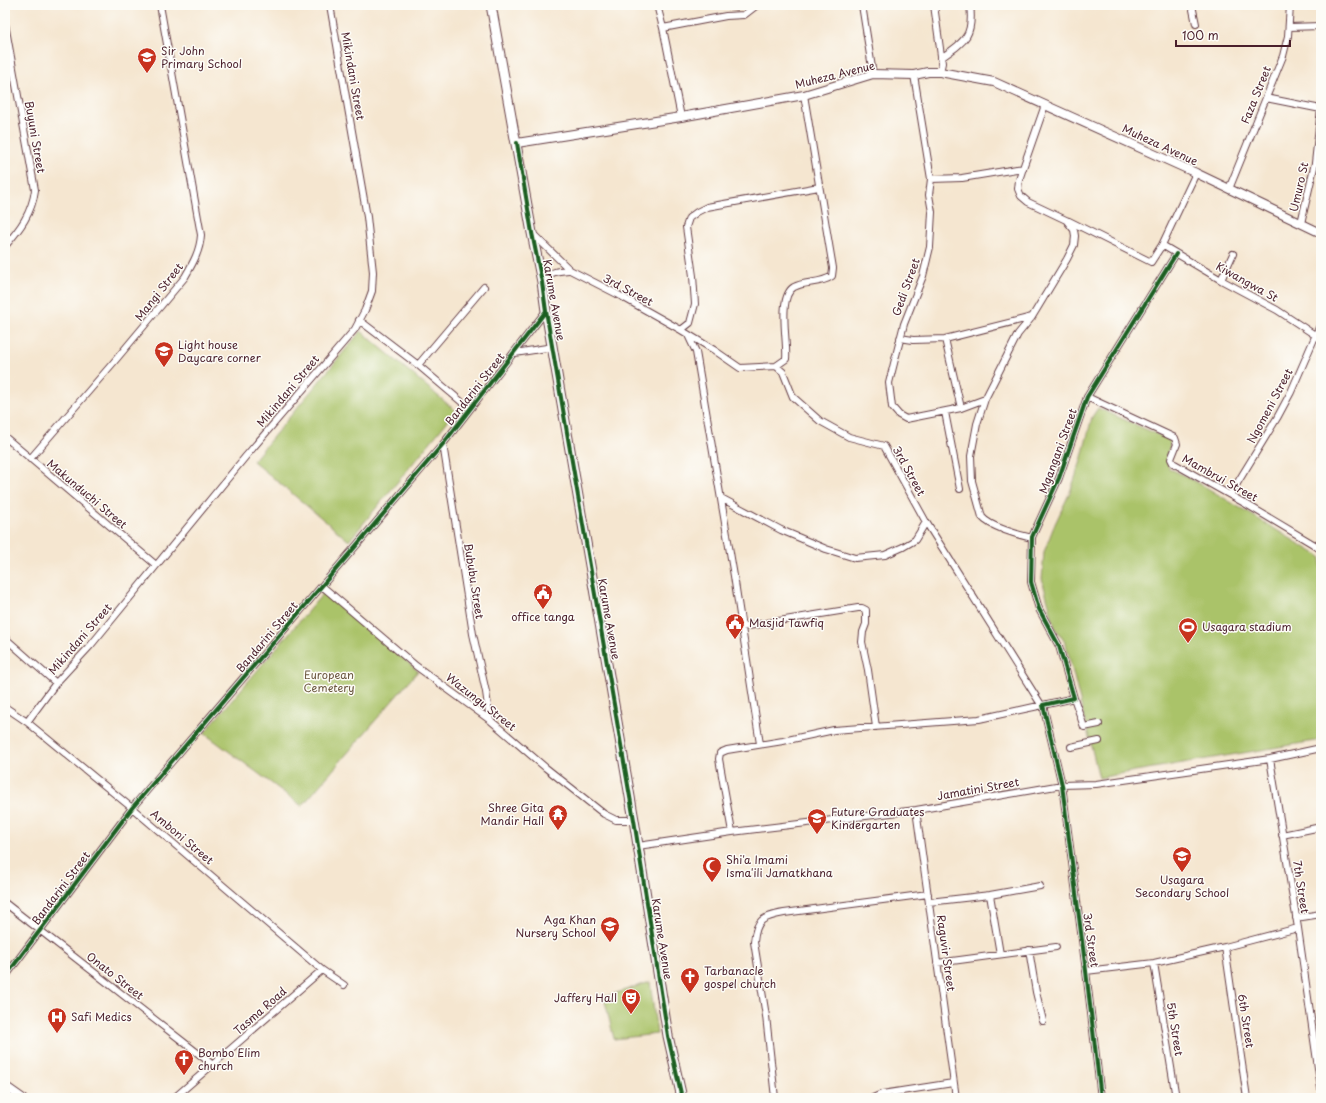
<svg xmlns="http://www.w3.org/2000/svg" width="1326" height="1103" viewBox="0 0 1326 1103" font-family="'Playpen Sans',sans-serif">
	<style>
		.green { fill: #aac369; stroke: #7a714a }
		.lines { fill: none; stroke-linecap: round; stroke-linejoin: round }
		.minor-casing { stroke: #643d44; stroke-width: 8 }
		.tertiary-casing { stroke: #643d44; stroke-width: 10 }
		.secondary-casing { stroke: #643d44; stroke-width: 11 }
		.minor { stroke: #fff; stroke-width: 6 }
		.tertiary { stroke: #fff; stroke-width: 8 }
		.secondary { stroke: #fff; stroke-width: 9 }
		.cycleway-casing { stroke: #fdfcf7; stroke-width: 6 }
		.cycleway { stroke: #1b5e20; stroke-width: 4 }
		.labels { text-anchor: middle; stroke-width: 3; stroke-linejoin: round; paint-order: stroke }
		.poi-label { font-size: 11px; fill: #4a1f2b; stroke: #fdfcf7; text-anchor: start }
		.street-label { font-size: 11px; fill: #4a1f2b; stroke: #fdfcf7 }
		.park-label { font-size: 11px; fill: #6c5841; stroke: #fdfcf7 }
	</style>
	<rect width="100%" height="100%" fill="#fdfcf7"/>
	<filter id="ink" filterUnits="userSpaceOnUse"><feTurbulence type="fractalNoise" baseFrequency=".025" numOctaves="2"/><feDisplacementMap in="SourceGraphic" scale="8" xChannelSelector="R" yChannelSelector="G"/><feConvolveMatrix kernelMatrix="1 2 1 2 8 2 1 2 1" color-interpolation-filters="sRGB"/></filter>
	<filter id="wash" filterUnits="userSpaceOnUse"><feTurbulence type="fractalNoise" baseFrequency=".012" numOctaves="4" result="noise"/><feDisplacementMap in="SourceGraphic" scale="16" xChannelSelector="R" yChannelSelector="G"/><feGaussianBlur stdDeviation="0.9" result="paint"/><feColorMatrix in="noise" values="0 0 0 0 0 0 0 0 0 0 0 0 0 0 0 0 0 1.4 0 .05"/><feComposite in="paint" operator="in"/></filter>
	<g filter="url(#wash)">
		<rect width="100%" height="100%" fill="#f5e6d0"/>
		<path class="green" d="M361 331 456 411 349 541 253 461Z
			M1098 408 1170 440V446L1166 456 1169 468 1204 486 1321 557V740L1135 771 1099 778 1066 644 1055 627 1042 579 1044 552 1054 526 1070 492 1081 461 1092 417Z
			M325 591 418 671 302 806 204 733Z
			M650 982 657 1034 614 1039 604 997Z"/>
	</g>
	<g filter="url(#ink)">
		<g class="lines">
			<g class="minor-casing">
				<path id="minor" d="M657 5 663 28 681 117
					M862 5 873 74
					M934 5 942 63 940 72
					M1192 5 1196 24
					M5 24 35 190C32 213 20 229 5 246
					M1289 27 1321 26
					M663 28 726 16 744 15 757 5
					M941 58C965 41 974 36 970 5
					M914 75 931 179 929 195 932 212 930 247 923 276 904 324 889 383 892 407 899 415 906 419 961 408 985 399
					M1266 98 1321 109
					M931 179 962 178 1023 168
					M1229 189 1283 56 1288 36 1290 5
					M1069 221 1151 262 1162 245 1196 173
					M1301 223 1315 163 1321 108
					M533 234 570 270 617 294 681 330 714 350 740 368 776 366 783 372 793 397 820 421 849 437 884 446 926 522 1042 706
					M1162 245 1221 280 1277 310 1321 339
					M1221 280 1233 254
					M542 282C551 271 556 271 570 270
					M359 320 418 365 470 409
					M681 330 690 323 695 304 693 276 686 227 689 218 697 212 707 207 819 187
					M688 335 696 352 734 576 760 744
					M900 338 913 340 945 339 1032 317
					M945 339 961 408
					M515 353 553 347
					M418 365 484 287
					M776 366 786 359C788 342 777 297 794 287 805 281 821 284 832 276L833 268 804 95
					M1087 397 1175 438 1177 444 1171 459 1173 463 1246 504 1313 544 1321 550
					M945 412 960 489
					M5 437 156 565
					M443 444 473 634 486 692 490 720
					M30 459 113 363 185 277C193 263 200 251 201 235L160 5
					M1230 495 1277 418 1291 392 1321 323
					M721 498 781 530 826 549 855 558 885 555 903 547 915 540 926 522
					M1032 538C1019 535 990 527 982 517L972 481 971 456 977 424 985 399 1018 334 1032 317 1067 259 1074 245 1075 236 1074 230 1066 220 1028 202 1021 196 1018 189 1019 180 1023 168 1045 105
					M322 586 416 666 490 720 546 768 604 814 616 820H634
					M742 627 858 608H862L866 610V624L863 632 862 642 868 670 876 727
					M5 638 56 683
					M1074 698 1084 727 1099 724
					M5 707 27 722 132 808 322 970 344 985
					M27 722 56 683 91 645 246 456 355 329 365 310 372 291 373 272 367 217 330 5
					M1071 747 1099 741
					M1270 759 1298 928 1321 1089
					M916 810 956 1098
					M732 832 719 759 720 753 727 750 783 741 834 730 979 719 1043 705
					M1282 835 1321 827
					M638 846 732 832 916 810 1062 785 1096 784 1270 759 1321 748
					M990 895 1000 954
					M929 902 990 895 1040 886
					M5 903 213 1065
					M1296 918 1321 914
					M1225 947 1247 1098
					M1029 950 1036 992 1043 1021
					M937 963 1056 947
					M1154 963 1176 1098
					M1086 971 1154 963 1225 947 1298 928
					M5 977 132 808 443 444 546 311
					M174 1098 322 970
					M775 1098 766 1016 754 942C756 919 763 917 784 913L928 894
					M873 1098 882 1094 953 1083
					M1101 1098 1086 971 1062 785 1043 705 1074 698 1059 646 1039 609 1031 582 1032 537 1059 478 1087 397 1176 254"/>
			</g>
			<g class="tertiary-casing">
				<path id="tertiary" d="M517 143 681 117 804 95 873 74 914 75 928 72H940L994 82 1196 173 1321 233
					M5 1086 22 1098"/>
			</g>
			<g class="secondary-casing">
				<path id="secondary" d="M491 5 532 233 542 282 546 311 634 820 668 1036 682 1098"/>
			</g>
			<use href="#minor" class="minor"/>
			<use href="#tertiary" class="tertiary"/>
			<use href="#secondary" class="secondary"/>
			<g class="cycleway-casing">
				<path id="cycleway" d="M517 143 532 233 542 282 546 311 634 820 668 1036 682 1098
					M5 977 132 808 443 444 546 311
					M1101 1098 1086 971 1062 785 1043 705 1074 698 1059 646 1039 609 1031 582 1032 537 1059 478 1087 397 1176 254"/>
			</g>
			<use href="#cycleway" class="cycleway"/>
		</g>
	</g>
	<defs>
		<g id="school-pin" transform="scale(1)"><path d="M0 17L-7.5 6A9.5 9.5 0 1 1 7.5 6Z" fill="#c8321e" stroke="#fdfcf7"/><path d="M0-5L7-2L0 1L-7-2ZM-4 1L0 2.5L4 1V4Q0 6-4 4Z" fill="#fff"/></g>
		<g id="civic-pin" transform="scale(1)"><path d="M0 17L-7.5 6A9.5 9.5 0 1 1 7.5 6Z" fill="#c8321e" stroke="#fdfcf7"/><path d="M-.6-6.5H3V-4.5H.6V-3L4-1V1h2V6H-6V1h2V-1L-.6-3ZM-1.2 2.5V6h2.4V2.5Z" fill="#fff"/></g>
		<g id="stadium-pin" transform="scale(1)"><path d="M0 17L-7.5 6A9.5 9.5 0 1 1 7.5 6Z" fill="#c8321e" stroke="#fdfcf7"/><path d="M0-5a6.5 5 0 1 0 0 10a6.5 5 0 1 0 0-10ZM-3.5-1.8h7v3.6h-7Z" fill="#fff"/></g>
		<g id="temple-pin" transform="scale(1)"><path d="M0 17L-7.5 6A9.5 9.5 0 1 1 7.5 6Z" fill="#c8321e" stroke="#fdfcf7"/><path d="M0-6L5-2H3V0L6.5 2.5H4V6H1.5V3h-3V6H-4V2.5H-6.5L-3 0V-2H-5Z" fill="#fff"/></g>
		<g id="mosque-pin" transform="scale(1)"><path d="M0 17L-7.5 6A9.5 9.5 0 1 1 7.5 6Z" fill="#c8321e" stroke="#fdfcf7"/><path d="M3.5-4.9A6 6 0 1 0 3.5 4.9A5 5 0 1 1 3.5-4.9Z" fill="#fff"/></g>
		<g id="church-pin" transform="scale(1)"><path d="M0 17L-7.5 6A9.5 9.5 0 1 1 7.5 6Z" fill="#c8321e" stroke="#fdfcf7"/><path d="M-1.2-6h2.4v3.5h3.3v2.4h-3.3V6h-2.4V-.1h-3.3v-2.4h3.3Z" fill="#fff"/></g>
		<g id="theatre-pin" transform="scale(1)"><path d="M0 17L-7.5 6A9.5 9.5 0 1 1 7.5 6Z" fill="#c8321e" stroke="#fdfcf7"/><path d="M-5-5.5Q0-4 5-5.5V0Q5 5 0 6Q-5 5-5 0ZM-3.3-2.5H-1v1.5H-3.3ZM1-2.5H3.3v1.5H1ZM-2.8 1Q0 5.5 2.8 1Z" fill="#fff"/></g>
		<g id="hospital-pin" transform="scale(1)"><path d="M0 17L-7.5 6A9.5 9.5 0 1 1 7.5 6Z" fill="#c8321e" stroke="#fdfcf7"/><path d="M-5-5h3v3.5h4V-5h3V5h-3V1.5h-4V5h-3Z" fill="#fff"/></g>
	</defs>
	<g fill-rule="evenodd">
		<use href="#school-pin" x="147" y="57"/>
		<use href="#school-pin" x="164" y="351"/>
		<use href="#civic-pin" x="543" y="593"/>
		<use href="#civic-pin" x="735" y="623"/>
		<use href="#stadium-pin" x="1188" y="627"/>
		<use href="#temple-pin" x="558" y="814"/>
		<use href="#school-pin" x="817" y="818"/>
		<use href="#school-pin" x="1182" y="856"/>
		<use href="#mosque-pin" x="712" y="866"/>
		<use href="#school-pin" x="610" y="926"/>
		<use href="#church-pin" x="690" y="977"/>
		<use href="#theatre-pin" x="631" y="998"/>
		<use href="#hospital-pin" x="57" y="1017"/>
		<use href="#church-pin" x="184" y="1059"/>
	</g>
	<g class="labels">
		<g class="poi-label">
			<text x="161" y="55">Sir John<tspan x="161" dy="13">Primary School</tspan></text>
			<text x="178" y="349">Light house<tspan x="178" dy="13">Daycare corner</tspan></text>
			<text x="543" y="621" text-anchor="middle">office tanga</text>
			<text x="749" y="627">Masjid Tawfiq</text>
			<text x="1202" y="631">Usagara stadium</text>
			<text x="544" y="812" text-anchor="end">Shree Gita<tspan x="544" dy="13">Mandir Hall</tspan></text>
			<text x="831" y="816">Future Graduates<tspan x="831" dy="13">Kindergarten</tspan></text>
			<text x="726" y="864">Shi'a Imami<tspan x="726" dy="13">Isma'ili Jamatkhana</tspan></text>
			<text x="1182" y="884" text-anchor="middle">Usagara<tspan x="1182" dy="13">Secondary School</tspan></text>
			<text x="596" y="924" text-anchor="end">Aga Khan<tspan x="596" dy="13">Nursery School</tspan></text>
			<text x="704" y="975">Tarbanacle<tspan x="704" dy="13">gospel church</tspan></text>
			<text x="617" y="1002" text-anchor="end">Jaffery Hall</text>
			<text x="71" y="1021">Safi Medics</text>
			<text x="198" y="1057">Bombo Elim<tspan x="198" dy="13">church</tspan></text>
		</g>
		<g class="street-label">
			<text transform="translate(835 75) rotate(-14)" y="4">Muheza Avenue</text>
			<text transform="translate(353 76) rotate(80)" y="4">Mikindani Street</text>
			<text transform="translate(1256 95) rotate(-68)" y="4">Faza Street</text>
			<text transform="translate(35 137) rotate(80)" y="4">Buyuni Street</text>
			<text transform="translate(1160 145) rotate(25)" y="4">Muheza Avenue</text>
			<text transform="translate(1299 187) rotate(-77)" y="4">Umuro St</text>
			<text transform="translate(1247 282) rotate(29)" y="4">Kiwangwa St</text>
			<text transform="translate(906 287) rotate(-70)" y="4">Gedi Street</text>
			<text transform="translate(628 290) rotate(28)" y="4">3rd Street</text>
			<text transform="translate(159 292) rotate(-52)" y="4">Mangi Street</text>
			<text transform="translate(554 300) rotate(80)" y="4">Karume Avenue</text>
			<text transform="translate(475 389) rotate(-52)" y="4">Bandarini Street</text>
			<text transform="translate(288 391) rotate(-50)" y="4">Mikindani Street</text>
			<text transform="translate(1270 406) rotate(-62)" y="4">Ngomeni Street</text>
			<text transform="translate(1058 451) rotate(-70)" y="4">Mgangani Street</text>
			<text transform="translate(909 471) rotate(61)" y="4">3rd Street</text>
			<text transform="translate(1220 478) rotate(29)" y="4">Mambrui Street</text>
			<text transform="translate(87 494) rotate(40)" y="4">Makunduchi Street</text>
			<text transform="translate(474 581) rotate(81)" y="4">Bububu Street</text>
			<text transform="translate(609 619) rotate(80)" y="4">Karume Avenue</text>
			<text transform="translate(267 637) rotate(-50)" y="4">Bandarini Street</text>
			<text transform="translate(80 639) rotate(-49)" y="4">Mikindani Street</text>
			<text transform="translate(481 702) rotate(38)" y="4">Wazungu Street</text>
			<text transform="translate(978 789) rotate(-10)" y="4">Jamatini Street</text>
			<text transform="translate(182 837) rotate(40)" y="4">Amboni Street</text>
			<text transform="translate(1301 887) rotate(81)" y="4">7th Street</text>
			<text transform="translate(61 888) rotate(-53)" y="4">Bandarini Street</text>
			<text transform="translate(662 939) rotate(81)" y="4">Karume Avenue</text>
			<text transform="translate(1091 940) rotate(82)" y="4">3rd Street</text>
			<text transform="translate(946 953) rotate(82)" y="4">Raguvir Street</text>
			<text transform="translate(115 976) rotate(38)" y="4">Onato Street</text>
			<text transform="translate(260 1011) rotate(-41)" y="4">Tasma Road</text>
			<text transform="translate(1246 1021) rotate(81)" y="4">6th Street</text>
			<text transform="translate(1175 1029) rotate(81)" y="4">5th Street</text>
		</g>
		<g class="park-label">
			<text x="329" y="679">European<tspan x="329" dy="13">Cemetery</tspan></text>
		</g>
	</g>
	<rect width="1326" height="1103" fill="none" stroke="#fdfcf7" stroke-width="20"/>
	<path d="M1176 40v6h114v-6" fill="none" stroke="#4a1f2b" stroke-width="2"/>
	<text x="1182" y="40" font-size="12" fill="#4a1f2b" stroke="#fdfcf7" stroke-width="3" paint-order="stroke">100 m</text>
</svg>
